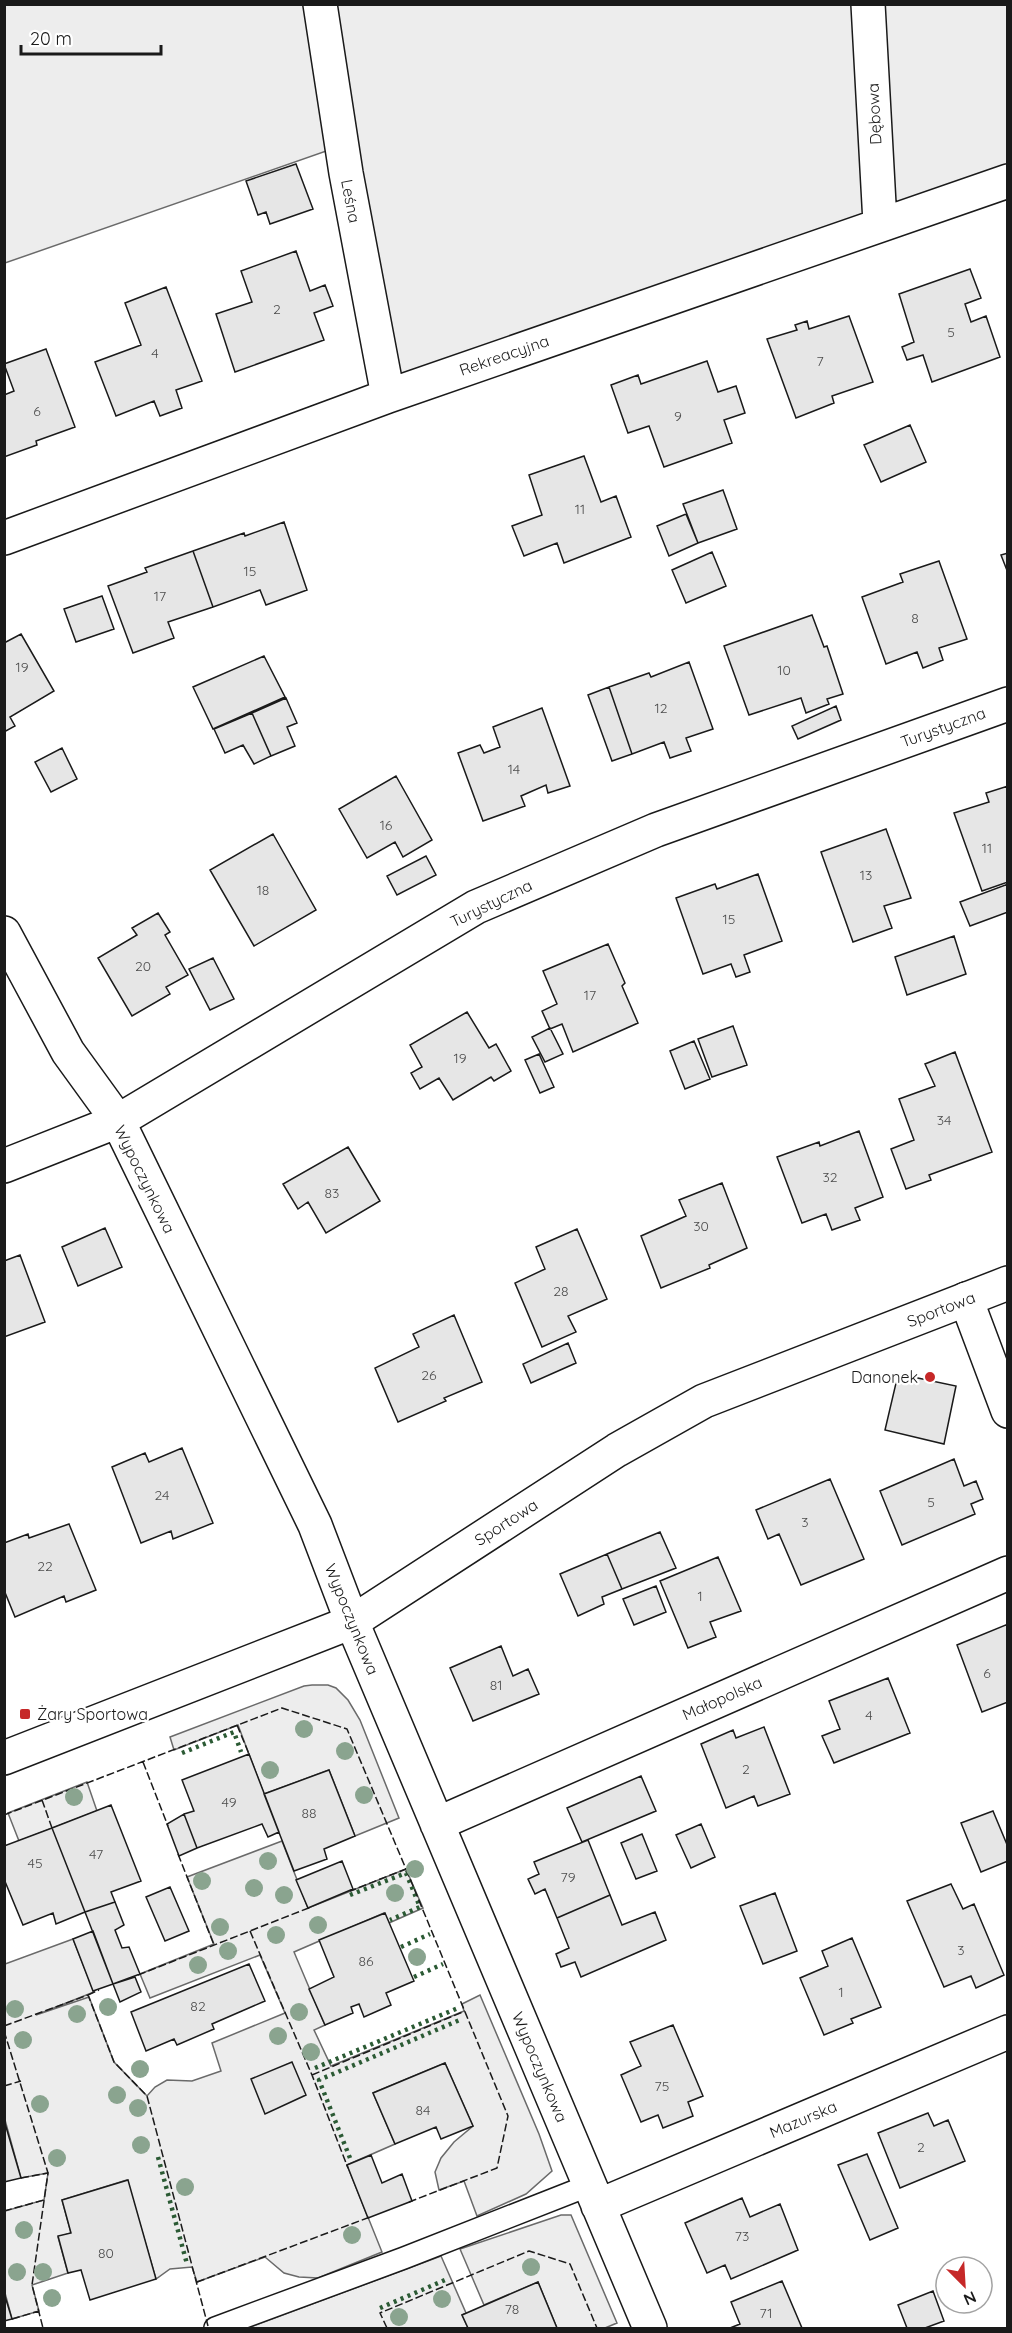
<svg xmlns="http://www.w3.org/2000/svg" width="1012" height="2333" viewBox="0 0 1012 2333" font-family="Quicksand,sans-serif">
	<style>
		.built { fill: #ededed; stroke: #6a6a6a; stroke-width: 1.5 }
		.building { fill: #e6e6e6; stroke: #1a1a1a; stroke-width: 1.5 }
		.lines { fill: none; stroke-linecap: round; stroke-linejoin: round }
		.service-casing { stroke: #1a1a1a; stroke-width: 24 }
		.minor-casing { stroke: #1a1a1a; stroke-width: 36 }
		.tertiary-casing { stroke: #1a1a1a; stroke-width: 36 }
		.service { stroke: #fff; stroke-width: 21 }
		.minor { stroke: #fff; stroke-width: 33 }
		.tertiary { stroke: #fff; stroke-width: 33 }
		.hedge { stroke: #2b5a34; stroke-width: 4.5; stroke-dasharray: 3 4.5; stroke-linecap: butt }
		.fence { stroke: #1a1a1a; stroke-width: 1.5; stroke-dasharray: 8 3; stroke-linecap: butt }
		.tree { fill: #8aa48f }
		.poi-dot { fill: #c62828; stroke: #fff; stroke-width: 2 }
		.labels { text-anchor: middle; stroke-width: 4.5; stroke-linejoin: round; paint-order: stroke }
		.number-label { font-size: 14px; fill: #4d4d4d }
		.street-label { font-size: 16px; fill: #1a1a1a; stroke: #fff }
		.poi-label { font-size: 16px; fill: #1a1a1a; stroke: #fff; text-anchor: end }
	</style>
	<rect width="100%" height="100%" fill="#fff"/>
	<path class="built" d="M4 5H311L332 149 5 263Z
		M318 5H1007V181L388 396Z
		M312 1685H328L336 1688 348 1700 360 1720 399 1818 355 1836 329 1770 264 1794 238 1725 174 1750 170 1737 304 1686Z
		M87 1782 97 1811 19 1841 8 1813Z
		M282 1841 308 1908 406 1869 423 1908 389 1923 384 1913 294 1952 325 2025 314 2030 331 2066 464 2011 462 2004 480 1995 539 2134 552 2171 526 2194 477 2216 464 2181 439 2190 435 2172 441 2158 454 2142 473 2126 445 2063 373 2093 395 2144 347 2165 382 2252 318 2278 299 2277 284 2273 265 2257 197 2282 192 2267 170 2269 156 2279 127 2180 62 2200 71 2233 58 2237 68 2273 32 2285 39 2311 12 2319 5 2293V2211L44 2200 48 2173 21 2178 5 2120V1964L73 1939 94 1992 36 2015 89 1997 114 2062 147 2096 155 2087 167 2080 192 2081 221 2071 212 2043 285 2013 260 1955 150 1998 140 1974 214 1944 187 1877Z
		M561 2215H571L617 2323 605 2328H557L538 2282 484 2305 460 2249Z
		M441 2256 466 2313 462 2315 468 2328H248Z"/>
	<path class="building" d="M296 164 313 209 270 224 266 212 258 215 246 181Z
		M296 251 310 291 325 285 333 306 314 313 324 340 235 372 216 314 252 302 241 271Z
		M970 269 981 298 965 304 971 322 986 316 1000 357 932 382 923 355 907 360 902 347 914 342 899 294Z
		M166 287 202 381 176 390 182 408 160 416 154 401 116 416 95 362 141 345 125 303Z
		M849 316 873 382 832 396 834 403 796 418 767 339 797 330 795 325 807 321 809 329Z
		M46 349 75 427 36 441 37 445 4 457V395L14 391 4 364Z
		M707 361 718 392 736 386 745 413 724 420 732 443 664 467 649 426 628 433 611 385 638 375 641 384Z
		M910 425 926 462 881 482 864 445Z
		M584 456 601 502 616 496 631 537 564 563 557 543 524 556 512 526 542 515 529 475Z
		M723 490 737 529 698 543 683 504Z
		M686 514 698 543 669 556 657 526Z
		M284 522 307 590 266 605 260 590 213 607 193 551 244 533 245 536Z
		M193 551 213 607 168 622 174 638 133 653 108 586 147 572 145 568Z
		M712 552 726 586 686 603 672 570Z
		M1008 553V573L1001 555Z
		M939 561 967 639 939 648 943 660 923 668 917 652 886 664 862 597 903 582 900 574Z
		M102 596 114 629 76 642 64 609Z
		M812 615 824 647 827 646 843 694 827 699 829 704 806 713 801 698 749 715 724 646Z
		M21 634 54 691 10 717 15 726 4 732V643Z
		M264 656 285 697 213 729 193 687Z
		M689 662 713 729 686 738 691 751 670 758 664 742 632 754 609 687 649 673 651 677Z
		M609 687 632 754 612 761 588 695Z
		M286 698 297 723 287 727 295 746 271 756 252 713Z
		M836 706 841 720 798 739 792 726Z
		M542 708 570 786 548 793 546 785 521 796 525 806 483 821 458 753 480 745 484 753 500 747 493 727Z
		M252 713 271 756 254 764 243 745 225 753 214 729Z
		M62 748 77 779 51 792 35 762Z
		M396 776 432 840 403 857 395 842 367 858 339 809Z
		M1008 786V882L982 891 954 813 989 802 986 793Z
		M886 829 911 898 884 906 892 928 853 942 821 852Z
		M273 834 316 910 254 946 210 870Z
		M426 856 436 875 397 895 387 876Z
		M758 874 782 941 744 955 750 972 736 977 731 964 703 974 676 898 715 884 717 889Z
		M1008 884V912L970 926 960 902Z
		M158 913 170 932 165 935 188 975 166 987 170 994 132 1016 98 958 137 935 132 928Z
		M954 936 966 974 907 995 895 957Z
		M608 944 625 983 622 986 638 1023 573 1052 562 1024 550 1029 542 1011 557 1004 543 971Z
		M213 958 234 999 210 1010 189 969Z
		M467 1012 489 1048 496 1044 511 1071 494 1081 491 1077 453 1100 439 1078 420 1089 411 1073 422 1067 410 1045Z
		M733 1026 747 1065 712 1077 698 1039Z
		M550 1028 563 1054 545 1062 532 1037Z
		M694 1041 710 1079 685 1089 670 1051Z
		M955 1052 992 1152 929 1175 931 1180 906 1189 891 1149 914 1140 899 1099 935 1086 925 1064Z
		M539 1054 554 1087 540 1093 525 1060Z
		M859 1131 883 1197 855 1208 860 1220 832 1230 826 1214 802 1223 777 1157 819 1142 820 1146Z
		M348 1147 380 1201 326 1233 308 1202 298 1209 283 1184Z
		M722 1183 747 1248 709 1265 710 1268 661 1288 641 1236 686 1216 679 1200Z
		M105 1228 122 1267 78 1286 62 1247Z
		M577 1229 607 1299 568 1316 576 1332 542 1347 515 1283 545 1269 536 1247Z
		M20 1255 45 1322 4 1337V1261Z
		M454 1315 482 1382 444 1398 446 1401 398 1422 375 1368 419 1347 413 1334Z
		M568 1343 576 1363 531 1383 523 1364Z
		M913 1377 956 1386 944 1444 885 1430 896 1383Z
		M182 1448 213 1523 173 1539 171 1531 141 1543 112 1467 145 1453 149 1462Z
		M954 1459 964 1486 976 1481 983 1499 971 1504 975 1514 902 1545 880 1491Z
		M830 1479 864 1559 801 1585 779 1534 768 1539 756 1510Z
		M69 1524 96 1590 66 1602 64 1596 15 1617 4 1590V1543L28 1534 29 1538Z
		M660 1532 676 1568 622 1589 607 1554Z
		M607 1554 622 1589 602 1597 604 1604 578 1616 560 1574Z
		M718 1557 741 1611 710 1622 716 1637 688 1648 660 1581Z
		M656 1586 666 1612 634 1625 623 1599Z
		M1008 1624V1702L982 1712 957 1645Z
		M501 1646 513 1676 528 1669 539 1694 473 1721 450 1668Z
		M888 1678 910 1733 834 1763 822 1736 840 1729 829 1701Z
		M764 1727 790 1794 758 1806 754 1796 726 1808 701 1744 733 1730 736 1738Z
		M249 1754 279 1832 268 1837 262 1824 197 1848 184 1814 194 1811 182 1780Z
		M329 1770 355 1836 324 1849 327 1859 294 1871 264 1794Z
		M641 1776 656 1811 582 1842 567 1808Z
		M111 1805 141 1881 111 1892 115 1902 85 1912 52 1828Z
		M993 1811 1008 1847V1861L981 1872 961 1823Z
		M184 1814 197 1848 179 1856 167 1824Z
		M701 1824 715 1857 691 1868 676 1835Z
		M52 1828 85 1912 56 1924 53 1913 23 1925 4 1879V1846Z
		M642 1834 657 1871 636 1879 621 1843Z
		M588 1840 610 1895 557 1918 545 1889 535 1894 528 1879 539 1874 534 1862Z
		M342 1861 353 1889 308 1908 296 1880Z
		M951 1884 963 1909 974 1904 1004 1975 976 1988 971 1976 944 1987 907 1901Z
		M170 1887 189 1931 165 1941 146 1897Z
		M775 1893 797 1951 763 1964 740 1906Z
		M610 1895 622 1925 655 1912 666 1940 581 1977 575 1962 561 1967 556 1954 569 1948 557 1918Z
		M115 1902 124 1925 115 1930 122 1948 129 1947 140 1974 113 1984 85 1912Z
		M385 1913 414 1981 386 1993 391 2005 364 2017 359 2004 351 2007 353 2013 325 2025 309 1989 334 1977 319 1940Z
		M93 1931 113 1984 93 1991 73 1939Z
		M852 1938 881 2007 851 2019 853 2023 824 2035 800 1978 828 1966 822 1951Z
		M249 1964 265 2001 212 2024 214 2029 177 2045 174 2039 146 2051 131 2012Z
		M135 1977 141 1992 120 2002 113 1984Z
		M673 2025 703 2096 688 2102 693 2116 663 2128 658 2115 641 2122 621 2075 641 2066 630 2042Z
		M292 2062 306 2095 265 2114 251 2079Z
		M445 2063 473 2126 441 2139 436 2127 395 2144 373 2093Z
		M928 2113 934 2126 948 2120 965 2161 900 2188 878 2133Z
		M4 2120 21 2178 4 2182Z
		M867 2154 898 2228 870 2240 838 2165Z
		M371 2155 382 2183 402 2174 412 2201 368 2218 347 2165Z
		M128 2180 156 2279 90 2300 81 2270 68 2273 58 2236 71 2233 62 2200Z
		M742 2198 750 2217 780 2204 798 2250 731 2279 725 2265 707 2273 685 2223Z
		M782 2281 802 2328H730L740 2324 731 2302Z
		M538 2282 557 2328H468L462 2315Z
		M933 2291 944 2321 925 2328H907L898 2305Z
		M4 2293 12 2319 4 2321Z"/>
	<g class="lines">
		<g class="service-casing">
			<path id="service" d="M215 2328 404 2258 590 2185"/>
		</g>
		<g class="minor-casing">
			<path id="minor" d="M320 4 346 173 388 396
				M868 4 880 223
				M4 538 388 396 1008 181
				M4 933 68 1052 118 1121 315 1525 352 1622 650 2328
				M4 1166 118 1121 476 907 656 830 1008 704
				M966 1299 1008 1411
				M437 1824 1008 1573
				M598 2206 1008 2032"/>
		</g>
		<g class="tertiary-casing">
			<path id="tertiary" d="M4 1758 352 1622 617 1450 704 1401 1008 1283"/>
		</g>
		<use href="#service" class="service"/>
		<use href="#minor" class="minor"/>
		<use href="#tertiary" class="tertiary"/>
		<path class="hedge" d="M182 1753 234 1732 241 1752
			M350 1895 406 1873 420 1907 390 1920
			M401 1947 430 1934
			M414 1977 443 1964
			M315 2068 458 2008
			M158 2157 187 2264
			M350 2158 319 2080 462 2019
			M380 2308 445 2280"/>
		<path class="fence" d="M237 1725 249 1754
			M143 1762 168 1826
			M42 1800 52 1828
			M4 1815 282 1708 347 1729 406 1869 350 1891
			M178 1854 214 1945
			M406 1869 508 2116 497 2168 409 2202
			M250 1931 312 2075 348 2168
			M138 1975 311 1907
			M88 1995 99 1990
			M4 2026 88 1995 114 2062 147 2096 208 2326
			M4 2031 48 2173 32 2285 43 2328
			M312 2075 465 2011
			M4 2086 21 2081
			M21 2178 48 2173
			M4 2211 44 2200
			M197 2282 370 2217
			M12 2319 39 2311
			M387 2328 380 2313 529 2251 570 2264 597 2328"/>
	</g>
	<g class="tree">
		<circle cx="304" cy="1729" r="9"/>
		<circle cx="345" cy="1751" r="9"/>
		<circle cx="270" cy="1770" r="9"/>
		<circle cx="364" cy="1795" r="9"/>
		<circle cx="74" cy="1797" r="9"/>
		<circle cx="268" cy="1861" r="9"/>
		<circle cx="415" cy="1869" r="9"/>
		<circle cx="202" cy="1881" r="9"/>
		<circle cx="254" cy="1888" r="9"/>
		<circle cx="395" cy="1893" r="9"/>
		<circle cx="284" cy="1895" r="9"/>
		<circle cx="318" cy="1925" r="9"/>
		<circle cx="220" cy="1927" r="9"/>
		<circle cx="276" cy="1935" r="9"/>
		<circle cx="228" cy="1951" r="9"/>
		<circle cx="417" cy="1957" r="9"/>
		<circle cx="198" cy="1965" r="9"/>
		<circle cx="108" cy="2007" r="9"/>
		<circle cx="15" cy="2009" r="9"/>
		<circle cx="299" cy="2012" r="9"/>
		<circle cx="77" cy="2014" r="9"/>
		<circle cx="278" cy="2036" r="9"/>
		<circle cx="23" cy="2040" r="9"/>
		<circle cx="311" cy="2052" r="9"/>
		<circle cx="140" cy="2069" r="9"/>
		<circle cx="117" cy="2095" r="9"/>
		<circle cx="40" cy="2104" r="9"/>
		<circle cx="138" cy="2108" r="9"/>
		<circle cx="141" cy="2145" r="9"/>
		<circle cx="57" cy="2158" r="9"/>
		<circle cx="185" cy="2187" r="9"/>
		<circle cx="24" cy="2230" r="9"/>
		<circle cx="352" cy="2235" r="9"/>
		<circle cx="531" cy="2267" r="9"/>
		<circle cx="17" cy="2272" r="9"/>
		<circle cx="43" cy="2272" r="9"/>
		<circle cx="52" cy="2298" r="9"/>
		<circle cx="442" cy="2299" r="9"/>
		<circle cx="399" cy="2317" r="9"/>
	</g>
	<g class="poi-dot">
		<circle cx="930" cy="1377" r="6"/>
		<rect x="19" y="1708" width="12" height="12" rx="3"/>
	</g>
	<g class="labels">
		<g class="number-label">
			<text x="277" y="314">2</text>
			<text x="951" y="337">5</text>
			<text x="155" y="358">4</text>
			<text x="820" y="366">7</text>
			<text x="37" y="416">6</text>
			<text x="678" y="421">9</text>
			<text x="580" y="514">11</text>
			<text x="250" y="576">15</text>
			<text x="160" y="601">17</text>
			<text x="915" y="623">8</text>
			<text x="22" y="672">19</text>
			<text x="784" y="675">10</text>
			<text x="661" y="713">12</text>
			<text x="514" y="774">14</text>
			<text x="386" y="830">16</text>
			<text x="987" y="853">11</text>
			<text x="866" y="880">13</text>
			<text x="263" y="895">18</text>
			<text x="729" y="924">15</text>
			<text x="143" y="971">20</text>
			<text x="590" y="1000">17</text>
			<text x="460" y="1063">19</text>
			<text x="944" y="1125">34</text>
			<text x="830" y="1182">32</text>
			<text x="332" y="1198">83</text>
			<text x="701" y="1231">30</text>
			<text x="561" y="1296">28</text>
			<text x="429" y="1380">26</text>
			<text x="162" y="1500">24</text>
			<text x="931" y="1507">5</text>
			<text x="805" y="1527">3</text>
			<text x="45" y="1571">22</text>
			<text x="700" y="1601">1</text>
			<text x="987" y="1678">6</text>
			<text x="496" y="1690">81</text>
			<text x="869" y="1720">4</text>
			<text x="746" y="1774">2</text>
			<text x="229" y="1807">49</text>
			<text x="309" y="1818">88</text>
			<text x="96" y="1859">47</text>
			<text x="35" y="1868">45</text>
			<text x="568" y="1882">79</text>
			<text x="961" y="1955">3</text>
			<text x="366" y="1966">86</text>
			<text x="841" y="1997">1</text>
			<text x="198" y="2011">82</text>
			<text x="662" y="2091">75</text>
			<text x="423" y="2115">84</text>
			<text x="921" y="2152">2</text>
			<text x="742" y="2241">73</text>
			<text x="106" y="2258">80</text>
			<text x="512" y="2314">78</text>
			<text x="766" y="2318">71</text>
		</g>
		<g class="street-label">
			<text transform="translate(874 114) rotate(-93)" y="6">Dębowa</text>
			<text transform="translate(351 201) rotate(79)" y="6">Leśna</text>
			<text transform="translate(504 355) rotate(-19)" y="6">Rekreacyjna</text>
			<text transform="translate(943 727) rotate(-20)" y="6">Turystyczna</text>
			<text transform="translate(491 903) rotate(-26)" y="6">Turystyczna</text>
			<text transform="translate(145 1179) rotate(64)" y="6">Wypoczynkowa</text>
			<text transform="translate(941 1309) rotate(-21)" y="6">Sportowa</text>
			<text transform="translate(506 1522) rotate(-33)" y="6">Sportowa</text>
			<text transform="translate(352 1619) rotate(68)" y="6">Wypoczynkowa</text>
			<text transform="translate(722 1698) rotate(-24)" y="6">Małopolska</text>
			<text transform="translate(540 2067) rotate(67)" y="6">Wypoczynkowa</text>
			<text transform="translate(803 2119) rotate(-23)" y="6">Mazurska</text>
		</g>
		<g class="poi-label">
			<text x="918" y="1383">Danonek</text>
			<text x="37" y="1720" text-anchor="start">Żary Sportowa</text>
		</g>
	</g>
	<rect width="1012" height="2333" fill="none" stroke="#1a1a1a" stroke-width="12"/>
	<g transform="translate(964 2285) rotate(156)"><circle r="28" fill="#ffffff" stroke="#a3a3a3" stroke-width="1.5"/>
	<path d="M0-4.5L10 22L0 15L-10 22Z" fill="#c62828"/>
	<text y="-9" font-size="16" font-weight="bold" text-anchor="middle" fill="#1a1a1a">N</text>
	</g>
	<path d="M21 45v9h140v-9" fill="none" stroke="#1a1a1a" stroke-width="3"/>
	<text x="30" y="45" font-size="18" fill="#1a1a1a" stroke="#ffffff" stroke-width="4.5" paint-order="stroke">20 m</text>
</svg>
